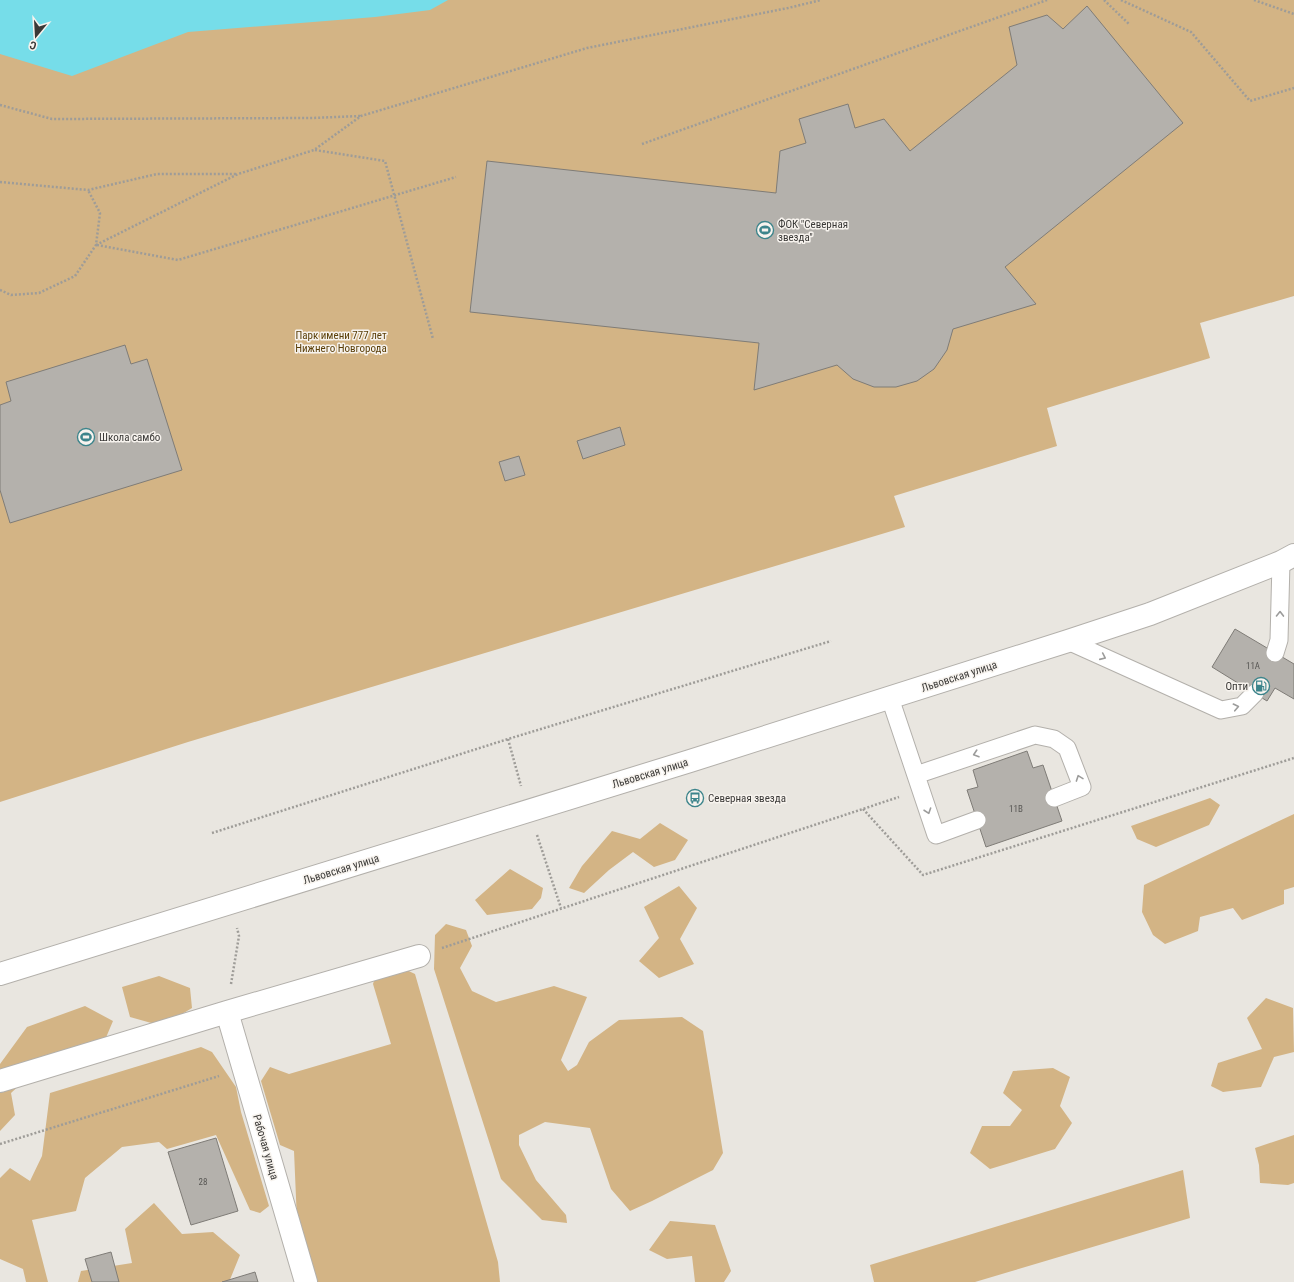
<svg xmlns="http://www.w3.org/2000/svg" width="1294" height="1282" viewBox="0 0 1294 1282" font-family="'Roboto Condensed',sans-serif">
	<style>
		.green { fill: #d3b485 }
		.water { fill: #76dde9 }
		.building { fill: #b4b1ac; stroke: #7f7c77 }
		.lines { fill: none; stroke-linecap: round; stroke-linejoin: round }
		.service-casing { stroke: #b3b0ab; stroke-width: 19 }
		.minor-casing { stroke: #b3b0ab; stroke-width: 24 }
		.secondary-casing { stroke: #b3b0ab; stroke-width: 24 }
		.path { stroke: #9e9c98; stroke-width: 2.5; stroke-dasharray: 2 2; stroke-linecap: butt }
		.service { stroke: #fff; stroke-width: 17 }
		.minor { stroke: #fff; stroke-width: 22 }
		.secondary { stroke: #fff; stroke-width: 22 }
		.oneway { stroke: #9c9c9b }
		.labels { text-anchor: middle; stroke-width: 3; stroke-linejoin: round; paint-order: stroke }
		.number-label { font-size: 9px; fill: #585754 }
		.poi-label { font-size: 11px; fill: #3a3937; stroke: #f7f3ee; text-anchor: start }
		.park-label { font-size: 11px; fill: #5a3e07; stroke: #f7f3ee }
		.street-label { font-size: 11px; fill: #3a3937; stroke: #f7f3ee }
	</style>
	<rect width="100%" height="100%" fill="#e9e6e0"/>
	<path class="green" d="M0 0H1294V296L1200 323 1210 358 1047 408 1057 446 894 496 905 527 188 742 0 802Z
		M1210 798 1220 805 1209 825 1156 847 1137 839 1131 826Z
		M1294 814V887L1284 890V904L1242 920 1233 908 1200 917 1198 931 1165 944 1153 935 1142 912 1144 885Z
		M660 823 688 840 675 860 654 867 633 852 609 870 584 893 569 888 582 866 612 831 640 839Z
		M510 869 543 888 541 898 532 909 487 915 475 900Z
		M679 886 697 908 680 939 694 964 659 978 639 961 659 938 644 907Z
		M446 924 466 930 472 946 460 968 472 991 496 1002 554 986 587 997 561 1060 568 1071 577 1065 589 1042 619 1020 682 1017 703 1031 723 1153 713 1170 652 1201 630 1211 611 1189 590 1128 545 1122 519 1135V1145L536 1180 566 1215 567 1223 542 1220 501 1179 434 969 435 935Z
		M396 965 415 974 498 1262 500 1282H317L297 1221 294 1151 280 1145 261 1081 270 1067 289 1074 391 1044 373 984 377 971Z
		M159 976 190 988 192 1008 162 1026 130 1017 122 987Z
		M1266 998 1293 1008 1294 1052 1274 1057 1261 1087 1223 1092 1211 1086 1218 1063 1262 1049 1247 1018Z
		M85 1006 113 1021 99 1054 24 1081 11 1093 15 1115 0 1131V1064L27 1027Z
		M201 1047 212 1052 236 1087 241 1112 269 1206 260 1213 250 1210 216 1135 167 1149 159 1142 122 1147 85 1178 76 1211 32 1220 48 1282H26L23 1269 0 1259V1178L10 1168 30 1181 42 1156 50 1093Z
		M1053 1068 1070 1077 1060 1106 1072 1123 1055 1149 990 1169 970 1153 982 1126H1010L1022 1110 1003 1093 1013 1071Z
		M1294 1135V1183L1288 1185 1260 1183 1259 1165 1255 1148Z
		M1183 1170 1190 1218 975 1282H874L870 1265Z
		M154 1203 182 1234 213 1232 240 1255 229 1282H78L81 1271 132 1263 125 1229Z
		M670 1221 715 1225 731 1271 724 1282H695L692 1256 667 1259 649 1250Z"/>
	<path class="water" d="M0 0H448L430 10 375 17 188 32 72 76 0 54Z"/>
	<path class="building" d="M1087 6 1183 123 1005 267 1036 304 953 329 947 350 934 369 917 381 896 387H874L853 379 837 365 754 390 759 343 470 312 487 161 776 193 780 151 806 143 799 119 848 104 855 128 884 119 910 151 1017 65 1009 27 1047 15 1063 29Z
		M125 345 131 364 147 359 182 470 10 523 0 490V405L11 401 6 382Z
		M620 427 625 445 583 459 577 441Z
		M519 456 525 475 505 481 499 462Z
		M1235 629 1294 664V699L1275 688 1267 701 1212 667Z
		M1027 751 1033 768 1043 765 1062 821 986 847 967 790 978 787 973 770Z
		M216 1138 238 1211 191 1225 168 1152Z
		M111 1252 119 1282H92L85 1259Z
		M255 1272 258 1282H222Z"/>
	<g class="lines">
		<g class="service-casing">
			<path id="service" d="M1068 641 1221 710 1242 706 1255 693
				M1275 653 1279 640 1281 562
				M890 698 936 835 977 820
				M916 775 1035 735 1054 739 1067 748 1082 787 1054 798"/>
		</g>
		<g class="minor-casing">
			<path id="minor" d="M227 1012 306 1282
				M0 1081 227 1012 419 956"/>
		</g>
		<g class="secondary-casing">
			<path id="secondary" d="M0 974 690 761 1068 641 1150 614 1281 562 1294 555"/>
		</g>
		<path class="path" d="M1104 0 1129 24
			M1121 0 1191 32 1250 101 1294 88
			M1254 0 1294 14
			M0 105 52 119 313 118 361 116
			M642 144 1047 0
			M315 150 385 161 433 339
			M0 182 88 190 157 174H237
			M96 245 238 174 314 150 361 116 587 48 788 8 821 0
			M97 245 178 260 456 177
			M0 290 11 295 39 293 75 276 96 245 100 213 88 190
			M508 739 521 786
			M863 809 923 875 1294 758
			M212 833 508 739 831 641
			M537 835 561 908
			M442 948 899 797
			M231 984 239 936 237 928
			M0 1144 219 1076"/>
		<use href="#service" class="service"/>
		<use href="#minor" class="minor"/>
		<use href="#secondary" class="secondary"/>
	</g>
	<defs><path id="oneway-chevron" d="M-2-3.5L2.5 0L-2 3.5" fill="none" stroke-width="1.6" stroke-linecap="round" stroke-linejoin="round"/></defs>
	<g class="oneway">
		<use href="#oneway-chevron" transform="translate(1280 614) rotate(-89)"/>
		<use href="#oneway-chevron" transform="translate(1103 657) rotate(24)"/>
		<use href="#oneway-chevron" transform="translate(1236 707) rotate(-12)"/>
		<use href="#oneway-chevron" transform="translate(976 754) rotate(162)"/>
		<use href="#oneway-chevron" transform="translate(1079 778) rotate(-110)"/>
		<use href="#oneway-chevron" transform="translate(928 811) rotate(71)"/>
	</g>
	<defs>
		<g id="stadium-ring" transform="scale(0.9)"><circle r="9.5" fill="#f7f3ee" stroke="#3c848b" stroke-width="1.5"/><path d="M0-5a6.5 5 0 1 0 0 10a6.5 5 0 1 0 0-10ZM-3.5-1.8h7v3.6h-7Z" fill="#3c848b"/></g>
		<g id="fuel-ring" transform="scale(0.9)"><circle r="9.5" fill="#f7f3ee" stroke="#3c848b" stroke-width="1.5"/><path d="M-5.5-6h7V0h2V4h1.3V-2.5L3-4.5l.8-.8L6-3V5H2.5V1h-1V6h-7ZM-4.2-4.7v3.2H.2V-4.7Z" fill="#3c848b"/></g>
		<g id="bus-ring" transform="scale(0.9)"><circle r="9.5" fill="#f7f3ee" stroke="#3c848b" stroke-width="1.5"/><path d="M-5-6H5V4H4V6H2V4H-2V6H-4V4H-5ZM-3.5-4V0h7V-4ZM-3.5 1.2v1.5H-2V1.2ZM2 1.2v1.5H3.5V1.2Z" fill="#3c848b"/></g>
	</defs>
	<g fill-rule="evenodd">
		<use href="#stadium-ring" x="765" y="230"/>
		<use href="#stadium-ring" x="86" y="437"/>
		<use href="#fuel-ring" x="1261" y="686"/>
		<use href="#bus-ring" x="695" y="798"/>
	</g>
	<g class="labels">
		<g class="number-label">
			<text x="1253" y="669">11А</text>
			<text x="1016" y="812">11В</text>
			<text x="203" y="1185">28</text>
		</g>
		<g class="poi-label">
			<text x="778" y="228">ФОК "Северная<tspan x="778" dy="13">звезда"</tspan></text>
			<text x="99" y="441">Школа самбо</text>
			<text x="1248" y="690" text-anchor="end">Опти</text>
			<text x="708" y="802">Северная звезда</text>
		</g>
		<g class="park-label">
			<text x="341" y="339">Парк имени 777 лет<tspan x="341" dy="13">Нижнего Новгорода</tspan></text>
		</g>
		<g class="street-label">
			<text transform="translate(959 676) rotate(-18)" y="4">Львовская улица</text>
			<text transform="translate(650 773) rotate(-17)" y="4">Львовская улица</text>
			<text transform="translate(341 869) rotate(-17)" y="4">Львовская улица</text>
			<text transform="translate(266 1147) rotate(74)" y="4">Рабочая улица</text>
		</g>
	</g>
	<g transform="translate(36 36) rotate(198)" stroke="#f7f3ee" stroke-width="3" paint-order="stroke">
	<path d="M0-3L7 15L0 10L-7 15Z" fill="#3a3937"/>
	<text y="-6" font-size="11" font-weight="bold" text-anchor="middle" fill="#3a3937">С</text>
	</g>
</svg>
